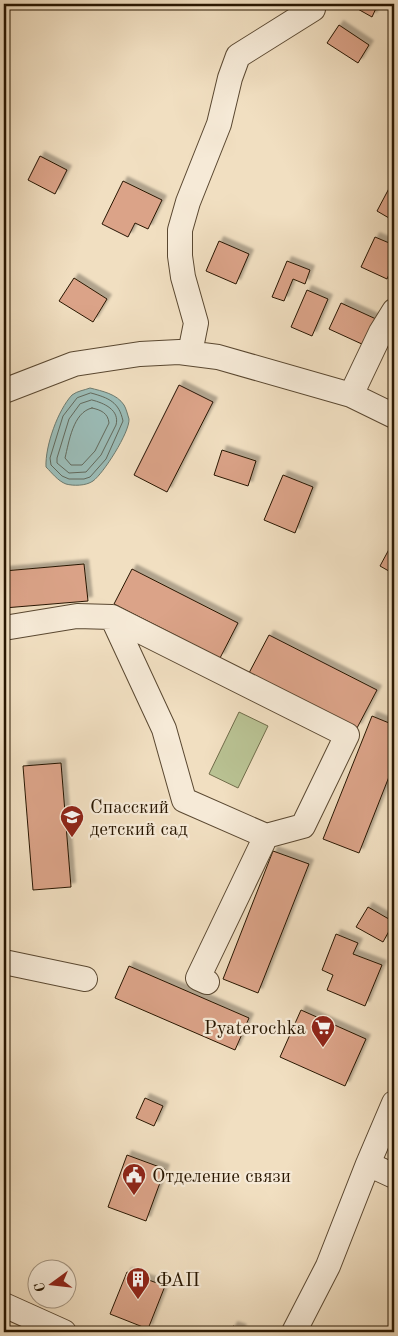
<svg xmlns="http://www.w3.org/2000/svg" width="398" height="1336" viewBox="0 0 398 1336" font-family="'Old Standard TT',serif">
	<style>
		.green { fill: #b9c293; stroke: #706c4a }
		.water { fill: #9bbcb7; stroke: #6d7a6e }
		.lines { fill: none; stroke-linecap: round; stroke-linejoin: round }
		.shore { stroke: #62695c; stroke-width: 1 }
		.building { fill: #dba388; stroke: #281601; filter: url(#shadow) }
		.minor-casing { stroke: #5a4831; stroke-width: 26 }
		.minor { stroke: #f6ead7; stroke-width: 24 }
		.labels { text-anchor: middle; stroke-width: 4.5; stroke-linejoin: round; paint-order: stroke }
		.poi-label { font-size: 19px; fill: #281601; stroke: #f6ead7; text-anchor: start }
	</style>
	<defs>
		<filter id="shadow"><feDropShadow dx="4.5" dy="-4.5" stdDeviation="1" flood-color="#0004"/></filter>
	</defs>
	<rect width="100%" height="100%" fill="#f1dfc1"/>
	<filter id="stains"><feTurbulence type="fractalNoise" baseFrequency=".004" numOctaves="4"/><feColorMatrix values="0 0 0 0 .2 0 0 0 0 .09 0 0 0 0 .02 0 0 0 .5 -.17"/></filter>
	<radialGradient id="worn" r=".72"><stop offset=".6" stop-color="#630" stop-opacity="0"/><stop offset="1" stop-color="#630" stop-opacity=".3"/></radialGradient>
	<path class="green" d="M239 712 268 726 238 788 209 774Z"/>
	<path class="water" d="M90 388C102 391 117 394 124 405 126 408 128 416 129 419 130 432 103 474 93 481 86 486 73 486 66 484 58 481 52 473 46 467 45 446 58 410 72 395 77 391 85 390 90 388Z"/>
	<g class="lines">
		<path class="shore" d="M91 393C109 398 119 402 123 421L106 459 90 477 84 479H69L62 476 51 465 50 458 63 416 77 398Z
			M92 400C104 403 120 410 116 425L101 455 86 472 69 473 57 463V458L69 419 80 404Z
			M92 408C101 410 108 413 109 423L95 451 82 465H71L65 458C69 442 73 412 92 408Z"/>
	</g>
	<path class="building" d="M359 4H378L372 17 356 8Z
		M339 25 369 45 358 63 327 43Z
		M40 156 67 170 55 194 28 180Z
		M394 179V221L377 211Z
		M123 181 162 200 148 229 135 223 128 237 102 224Z
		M375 237 394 245V263L387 279 361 267Z
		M219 241 249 254 236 284 206 271Z
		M287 261 310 270 305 284 293 279 284 301 272 297Z
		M74 278 107 299 93 322 59 301Z
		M307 290 328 299 312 336 291 327Z
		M341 303 376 319 364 345 329 329Z
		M179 385 213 402 167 492 134 475Z
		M222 450 256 461 248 486 214 475Z
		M283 475 313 487 295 533 264 520Z
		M394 540V574L380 566Z
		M84 564 88 601 4 608V571Z
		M132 569 238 623 220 658 114 604Z
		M269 635 377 690 357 728 249 673Z
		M372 716 394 725V764L359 853 323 839Z
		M61 763 71 887 33 890 23 766Z
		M273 851 309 864 258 993 223 979Z
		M368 907 394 922 383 942 356 927Z
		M336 934 358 943 353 954 382 965 365 1006 327 990 333 975 322 970Z
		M129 966 249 1018 235 1050 115 998Z
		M301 1010 366 1039 345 1086 280 1057Z
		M145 1098 163 1106 154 1126 136 1118Z
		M127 1155 165 1169 146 1221 108 1207Z
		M127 1272 165 1286 148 1329 110 1314Z
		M233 1326 242 1329 240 1332H230Z"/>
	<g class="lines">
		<g class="minor-casing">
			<path id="minor" d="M190 353 196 323 183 277 180 256V230L188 202 219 124 230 78 238 56 313 9
				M4 391 74 364 140 354 179 352 218 357 351 395 394 416
				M351 395 381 332 394 311
				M112 617 164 729 184 800 266 836
				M4 628 77 616 112 617 347 735 303 826 266 836 198 978 207 982
				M4 962 85 979
				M368 1164 394 1176
				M4 1305 64 1332
				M294 1332 328 1266 368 1164 394 1103"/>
		</g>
		<use href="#minor" class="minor"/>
	</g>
	<defs>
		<g id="school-pin" transform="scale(1.25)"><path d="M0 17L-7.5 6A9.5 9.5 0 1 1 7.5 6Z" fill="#8f2418" stroke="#f6ead7"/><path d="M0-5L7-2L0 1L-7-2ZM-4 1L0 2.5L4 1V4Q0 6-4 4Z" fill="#fff"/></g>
		<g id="supermarket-pin" transform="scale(1.25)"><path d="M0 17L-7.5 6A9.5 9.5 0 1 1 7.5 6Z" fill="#8f2418" stroke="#f6ead7"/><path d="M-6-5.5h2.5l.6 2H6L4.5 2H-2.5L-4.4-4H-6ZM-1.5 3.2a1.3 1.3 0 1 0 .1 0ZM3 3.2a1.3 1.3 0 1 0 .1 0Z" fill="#fff"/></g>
		<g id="civic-pin" transform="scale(1.25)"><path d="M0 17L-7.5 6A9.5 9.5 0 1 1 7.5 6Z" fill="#8f2418" stroke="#f6ead7"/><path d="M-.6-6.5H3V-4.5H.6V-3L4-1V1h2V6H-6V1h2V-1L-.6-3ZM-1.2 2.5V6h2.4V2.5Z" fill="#fff"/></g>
		<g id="building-pin" transform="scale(1.25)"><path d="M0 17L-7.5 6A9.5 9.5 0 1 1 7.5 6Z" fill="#8f2418" stroke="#f6ead7"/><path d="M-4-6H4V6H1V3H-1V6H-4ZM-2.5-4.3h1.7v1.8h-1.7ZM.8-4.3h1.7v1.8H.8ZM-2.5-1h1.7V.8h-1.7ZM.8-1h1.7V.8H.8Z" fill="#fff"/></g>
	</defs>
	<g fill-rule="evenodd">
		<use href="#school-pin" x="72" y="817"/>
		<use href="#supermarket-pin" x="323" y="1027"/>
		<use href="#civic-pin" x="134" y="1175"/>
		<use href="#building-pin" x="138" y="1279"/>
	</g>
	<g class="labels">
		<g class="poi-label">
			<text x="90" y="813">Спасский<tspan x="90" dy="22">детский сад</tspan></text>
			<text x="306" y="1034" text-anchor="end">Pyaterochka</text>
			<text x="152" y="1182">Отделение связи</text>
			<text x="156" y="1286">ФАП</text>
		</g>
	</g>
	<rect width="398" height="1336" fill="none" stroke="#f1dfc1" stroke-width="20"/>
	<rect x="5" y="5" width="388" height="1326" fill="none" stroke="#281601" stroke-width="2.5"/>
	<rect x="10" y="10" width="378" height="1316" fill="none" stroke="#281601"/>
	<g transform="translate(52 1284) rotate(255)"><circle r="24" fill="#f6ead7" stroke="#a49581"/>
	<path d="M0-4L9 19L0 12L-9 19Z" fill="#8f2418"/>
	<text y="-8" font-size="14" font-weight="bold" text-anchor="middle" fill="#281601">С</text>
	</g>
	<rect width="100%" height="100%" filter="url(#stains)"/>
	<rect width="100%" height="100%" fill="url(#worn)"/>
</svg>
